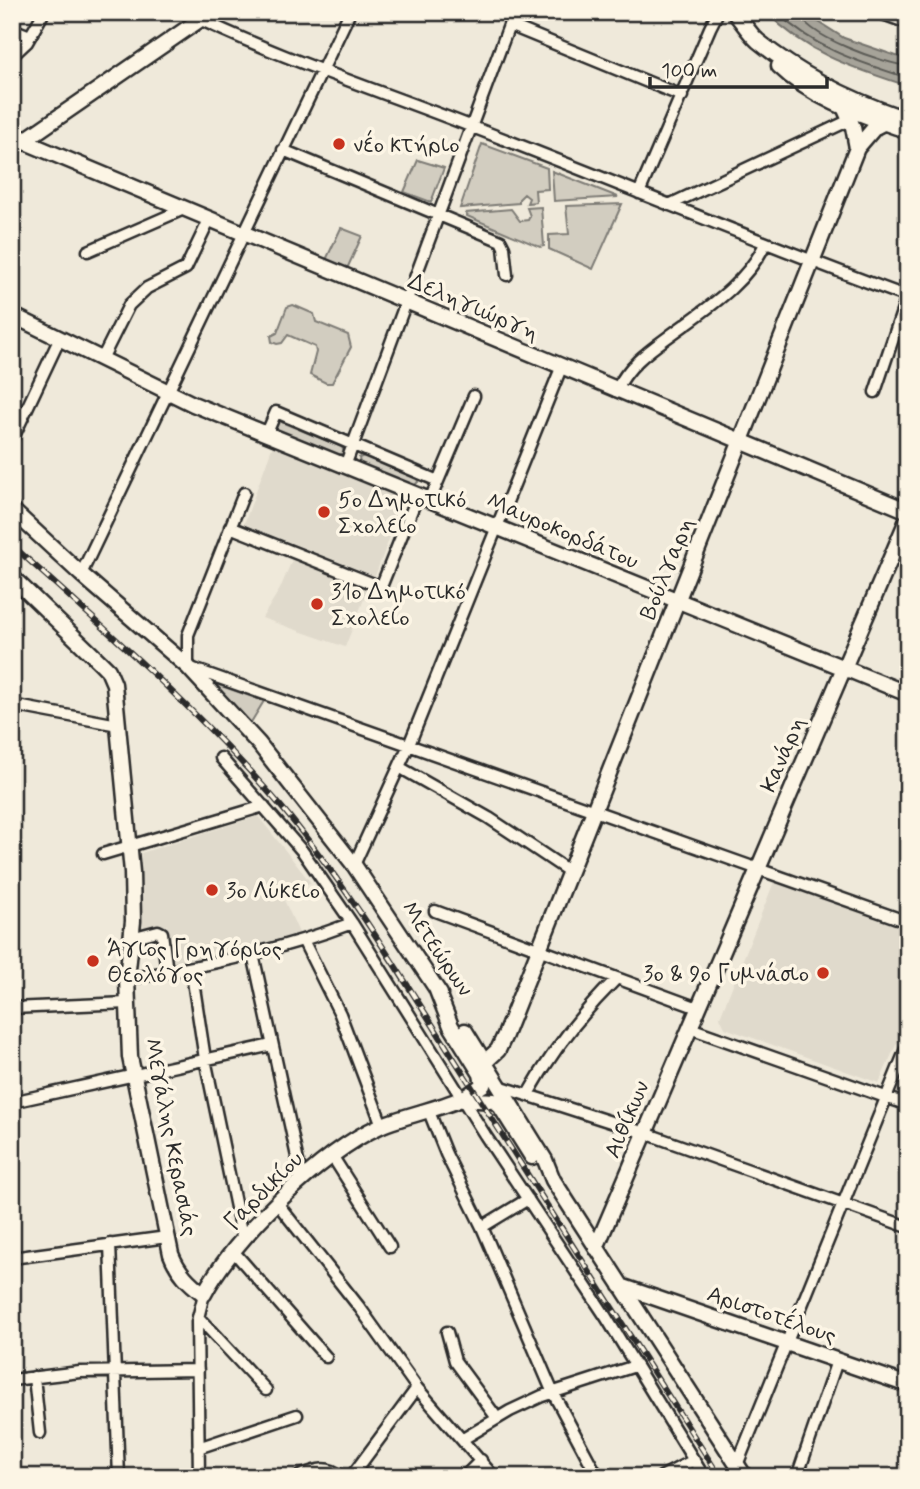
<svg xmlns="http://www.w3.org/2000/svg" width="920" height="1489" viewBox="0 0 920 1489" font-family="Mynerve,sans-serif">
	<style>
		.built { fill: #e0dacc }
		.green { fill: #d2cdc0; stroke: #7e7c76; stroke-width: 2 }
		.water { fill: #a6a399; stroke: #75736d; stroke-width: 2 }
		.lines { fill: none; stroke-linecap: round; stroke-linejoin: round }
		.shore { stroke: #5c5b57; stroke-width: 2 }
		.street-casing { stroke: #2b2b2b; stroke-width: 15 }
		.secondary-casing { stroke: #2b2b2b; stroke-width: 19 }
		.street { stroke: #fcf5e5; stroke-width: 10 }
		.secondary { stroke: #fcf5e5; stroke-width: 14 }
		.rail-casing { stroke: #2b2b2b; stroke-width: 6 }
		.rail { stroke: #fcf5e5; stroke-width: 3.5; stroke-dasharray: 10; stroke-linecap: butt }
		.poi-dot { fill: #c8321e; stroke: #fcf5e5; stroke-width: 2.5 }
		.labels { text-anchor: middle; stroke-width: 7; stroke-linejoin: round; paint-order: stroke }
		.poi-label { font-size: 23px; fill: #2b2b2b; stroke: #fcf5e5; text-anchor: start }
		.street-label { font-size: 23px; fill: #2b2b2b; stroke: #fcf5e5 }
	</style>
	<rect width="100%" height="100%" fill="#efe9da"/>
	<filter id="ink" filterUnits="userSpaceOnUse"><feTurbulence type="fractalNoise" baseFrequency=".0143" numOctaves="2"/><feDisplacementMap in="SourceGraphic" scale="14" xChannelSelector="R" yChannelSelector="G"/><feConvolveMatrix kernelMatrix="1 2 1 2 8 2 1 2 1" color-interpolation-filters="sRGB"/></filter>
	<g filter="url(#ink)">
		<path class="built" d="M273 445 404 500 375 576 244 524Z
			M292 560 368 589 345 647 262 618 280 589Z
			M258 816 311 883 280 891 300 935 170 965 167 925 142 932 141 853Z
			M774 882 908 930V1018L879 1083 725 1028 720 1017Z"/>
		<path class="green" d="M482 144 547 168 548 189 535 190 536 202 527 203 529 198 524 194 519 199V203L460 208Z
			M418 160 444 168 431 202 404 192Z
			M552 171 618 197 554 201Z
			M622 204 593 269 549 249V235L569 234 566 206Z
			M541 207 544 246 540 247 467 216 466 213 511 209 520 221 528 220 530 216 527 208Z
			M341 228 362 236 346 271 325 262Z
			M293 305 314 314 316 322 348 335 351 347 332 383H326L310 375 316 352 315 347 288 335 282 343 277 344 272 342 271 336 277 333 287 307Z
			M279 421 342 447 344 453 338 455 274 429 275 423Z
			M364 456 417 478 418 482 414 486 360 464 359 458Z
			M213 683 264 701 250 724 213 687Z"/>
		<path class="water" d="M766 12H803L844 38 908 60V86C853 68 809 55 766 12Z"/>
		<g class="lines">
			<path class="shore" d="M776 12C815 49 859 62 908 78
				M800 12C803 36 886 64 908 66"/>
			<g class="street-casing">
				<path id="street" d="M185 12C276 57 375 89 470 126 616 182 760 243 908 297
					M509 25 682 96
					M12 29 30 36
					M12 56 27 42 44 12
					M283 150 501 241 504 247 507 275
					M639 193 710 28 718 12
					M669 205 850 120
					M88 251 184 209
					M102 359 129 305 147 288 186 268 209 220
					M616 391C628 366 646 353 668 337 703 311 746 285 765 244
					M875 392 907 297
					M266 435 276 412 438 481
					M12 440 60 338
					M345 466 514 12
					M244 493 188 635V667L908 922
					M430 500 474 396
					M230 527 381 587 418 495
					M81 574 350 12
					M12 705 118 725
					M221 758 303 852 352 923 485 1135 606 1317 704 1477
					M399 767 489 818 570 872
					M103 854 264 806
					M354 865 409 745 561 368
					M435 911 698 1008
					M131 938 158 931 162 933 167 972
					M304 942 340 1014 382 1125
					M253 954 302 1180
					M191 968 205 1059 243 1241
					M127 979C204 966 279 951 352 923
					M12 1008 127 1003
					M690 1028 908 1105
					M502 1087 645 1133 908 1227
					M528 1094C552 1051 581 1014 616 979
					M12 1102 272 1045
					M428 1109 446 1154 482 1227 553 1393 598 1477
					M331 1154 390 1247
					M277 1203 360 1308 417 1388 494 1477
					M482 1227 528 1199
					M110 1244 119 1477
					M234 1252 326 1357
					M12 1258 167 1237
					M198 1317 266 1390
					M447 1332 455 1361 497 1418
					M34 1377 40 1433
					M12 1380 80 1372 198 1370
					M463 1439 510 1411 542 1396 635 1366
					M198 1448 297 1415
					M737 1465 908 1044
					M199 1477 197 1322 204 1294
					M297 1477C315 1470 326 1464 342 1477
					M351 1477 417 1388
					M464 1477 481 1460
					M661 1477 694 1460
					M797 1477 837 1361"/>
			</g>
			<g class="secondary-casing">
				<path id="secondary" d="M734 12C742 21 749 33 758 41 801 76 848 99 900 117
					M883 12 908 21
					M779 66C814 100 863 115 908 131
					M844 107 853 127 857 148
					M23 141 908 511
					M12 149 211 12
					M12 315 193 404 908 694
					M12 510 81 574 188 667 259 744 354 865 440 994
					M12 577 100 662 108 670 114 684 132 872 133 921 127 979 130 1057 171 1254C178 1272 189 1283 204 1294 233 1238 322 1152 380 1126 406 1115 435 1110 461 1099 469 1096 476 1089 483 1085L481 1074 451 1026 436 988
					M465 1031 545 1160 553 1180 745 1477
					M486 1061 498 1050 505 1035 857 148 875 127 908 110
					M462 1099 494 1101 500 1106 532 1157
					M596 1248 908 518
					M621 1286 908 1385"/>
			</g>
			<use href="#street" class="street"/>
			<use href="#secondary" class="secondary"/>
			<g class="rail-casing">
				<path id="rail" d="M12 545C104 628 198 710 279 804 349 887 405 982 463 1073 548 1207 634 1342 720 1477"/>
			</g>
			<use href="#rail" class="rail"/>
		</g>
	</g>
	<g class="poi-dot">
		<circle cx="339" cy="144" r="7"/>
		<circle cx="324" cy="512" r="7"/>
		<circle cx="317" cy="604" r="7"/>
		<circle cx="212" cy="890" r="7"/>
		<circle cx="93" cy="961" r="7"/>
		<circle cx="823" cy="973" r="7"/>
	</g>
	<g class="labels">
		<g class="poi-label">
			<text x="353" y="152">νέο κτήριο</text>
			<text x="338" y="507">5ο Δημοτικό<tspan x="338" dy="26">Σχολείο</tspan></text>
			<text x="331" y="599">31ο Δημοτικό<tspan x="331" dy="26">Σχολείο</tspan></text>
			<text x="226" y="898">3ο Λύκειο</text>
			<text x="107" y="956">Άγιος Γρηγόριος<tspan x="107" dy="26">Θεολόγος</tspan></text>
			<text x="809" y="981" text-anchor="end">3ο &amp; 9ο Γυμνάσιο</text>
		</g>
		<g class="street-label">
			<text transform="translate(474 306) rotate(23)" y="8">Δεληγιώργη</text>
			<text transform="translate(563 530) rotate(23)" y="8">Μαυροκορδάτου</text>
			<text transform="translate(666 568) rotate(-68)" y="8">Βούλγαρη</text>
			<text transform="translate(782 754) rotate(-67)" y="8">Κανάρη</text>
			<text transform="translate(438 948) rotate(56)" y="8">Μετεώρων</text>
			<text transform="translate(626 1119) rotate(-67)" y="8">Αιθίκων</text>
			<text transform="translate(172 1137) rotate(79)" y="8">Μεγάλης Κερασιάς</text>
			<text transform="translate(263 1190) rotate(-45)" y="8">Γαρδικίου</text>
			<text transform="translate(772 1314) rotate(19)" y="8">Αριστοτέλους</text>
		</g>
	</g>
	<rect width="920" height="1489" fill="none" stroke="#fcf5e5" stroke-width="42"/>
	<rect x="21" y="21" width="878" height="1447" fill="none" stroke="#2b2b2b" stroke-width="2.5" filter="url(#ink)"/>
	<path d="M650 77v10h177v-10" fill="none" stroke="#2b2b2b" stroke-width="3.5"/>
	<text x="661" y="77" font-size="21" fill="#2b2b2b" stroke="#fcf5e5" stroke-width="5" paint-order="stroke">100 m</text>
</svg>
